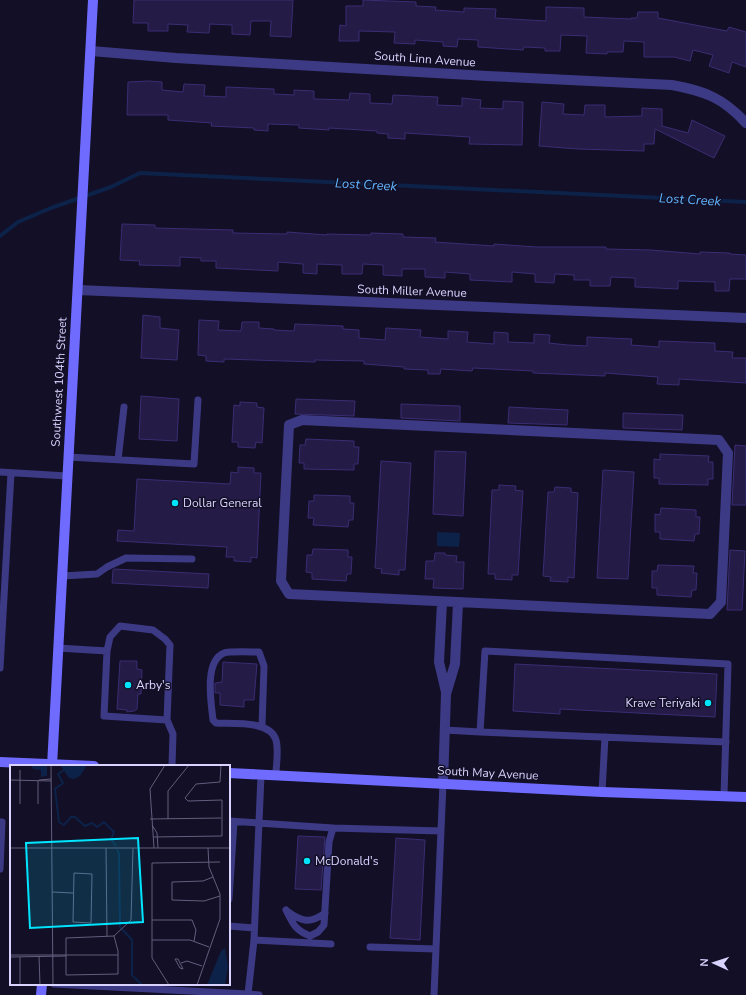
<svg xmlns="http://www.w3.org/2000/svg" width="746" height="995" viewBox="0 0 746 995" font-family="'Nunito Sans',sans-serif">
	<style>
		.water { fill: #0c2248 }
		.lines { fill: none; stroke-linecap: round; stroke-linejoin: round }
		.stream { stroke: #0c2248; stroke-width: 4 }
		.building { fill: #241b47; stroke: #3b2d73 }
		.service { stroke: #3d3a85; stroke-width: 7 }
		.minor { stroke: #3d3a85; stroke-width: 10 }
		.secondary { stroke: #6f6bff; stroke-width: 10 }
		.poi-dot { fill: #00e5ff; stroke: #130f26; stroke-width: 1.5 }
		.labels { text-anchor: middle; stroke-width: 3; stroke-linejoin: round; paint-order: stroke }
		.street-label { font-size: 12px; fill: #d9d4ff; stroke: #130f26 }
		.poi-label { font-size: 12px; fill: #d9d4ff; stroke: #130f26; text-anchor: start }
		.water-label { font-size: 13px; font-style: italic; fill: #62b6ff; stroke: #130f26 }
		.inset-river { fill: none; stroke: #0c2248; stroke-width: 2 }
		.inset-road { fill: none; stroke: #625e7d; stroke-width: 1 }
		.view { fill: #00e5ff; fill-opacity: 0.15; stroke: #00e5ff; stroke-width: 2 }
		.inset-edge { fill: none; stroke: #d9d4ff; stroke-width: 2 }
	</style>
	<rect width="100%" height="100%" fill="#130f26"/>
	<path class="water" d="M437 532 460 533 459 547 437 546Z"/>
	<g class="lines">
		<path class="stream" d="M0 236 18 222 51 208 111 187 140 173 746 202"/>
	</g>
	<path class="building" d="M134 0H293L291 37 270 36 271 21H251L250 35 232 34V25L210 24 209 33 187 32 188 25 168 24V31H148V23H133Z
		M363 0 416 2V6L436 7 435 10 464 12V8L496 9 495 18 546 21V7L584 8V17L631 19V18H637L638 12H658V18L727 31 729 27 746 32V67L732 62 729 73 709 66 713 55 693 50 690 61 674 57H644V42L624 41 623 52H607V54L586 53 587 36 561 35 560 51H545V48L524 47 523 50 478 47V40L458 39 457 47 443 46V42L415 40V44L394 43 395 32 359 31V41H339L340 25 346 26V6H363Z
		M149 81 162 82V90L183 92 184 84 205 85 204 96 226 97V87L274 89V94L294 95V90L314 91V99L349 100 350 93 370 94V103L392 104 393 95 438 97 437 105 462 106V98L481 100 480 108 503 109V101L523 102 522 145 469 144 470 137 405 133V139L388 138V134L377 133V131L329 128V130L299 128V125L268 124V131L254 130V128L211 126 212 123 168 120V115H127L128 82Z
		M542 102 564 104 563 114 584 115 585 105H605V117L642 116V108L662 109V126L688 133 692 120 725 136 714 158 655 129 654 144H644V151L578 149 539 146Z
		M122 224 155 225V228L233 230V233L287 234V232L327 235V234L371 235V233L403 234V237L436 238 435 242 494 246V244L537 247H606V249L651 250 700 254V252L730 253V254L746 255V279H730L729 291H715V282L678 281V289L635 287V278L611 277 610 286H590V280H574V275L555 274 554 283 535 282V274L512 272V282L470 280V274L445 272V278L425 277V269H402V276L383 275V265L363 264 362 274H342V265L317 264V274L303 273V264L278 262V271L216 268V261H201V258L180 257V266L139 265 140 261 120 260Z
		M143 315 160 317V328L179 330 177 360 141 358Z
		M199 320 219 321 218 330 241 331 242 322H259V328L274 329V330L294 331 295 324 343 326V329L359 330V338L385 340 386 328 421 330 420 337 448 339V331L468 332 467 342 494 344V332L508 333V342L534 343V334L550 335 549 343 567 345 587 346V337L632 339 631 345 659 347V341L715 343V351L733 352 732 358H746V383L679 379V385L657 384 658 377 605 373V376L533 373V371L473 368 472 371 441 369 440 374H428V370L404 369V367L364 364V361L315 360V362L224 359V362L206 361V356L198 355Z
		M141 396 179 399 177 441 139 439Z
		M296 399 355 401 354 416 295 414Z
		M240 402 257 403V407L264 408 262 443 256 442 255 448 238 447V442H232L234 405 240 406Z
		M401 404 460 406V421L401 418Z
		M509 407 568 410 567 425 508 423Z
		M623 413 683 415 682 430 623 428Z
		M306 439 354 441V447H359L358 464H354V470L304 469V463H299L300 445H305Z
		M735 445 746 446V505H732Z
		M435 451 466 452 463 516 433 514Z
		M660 454 709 456 708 462H713V479H708V485L659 484V478H654V459L660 460Z
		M381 461 411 463 405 570H399V575L381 573 382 569 375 568Z
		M238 467 254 468V473H261L257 558 251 557V562L234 561V557H226L227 547 117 541 118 530 134 531 137 479 230 484 231 472 238 473Z
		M603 470 634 472 628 579 597 578Z
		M499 485 516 486 515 490 523 491 518 575H512V580L495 579V574H488L492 490H499Z
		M555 487 571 488V492L578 493 574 578 568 577V582L550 581 551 577 543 576 548 492H554Z
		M314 495 350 496V503H354L353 520H349L348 527 313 525 314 518H308L309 501H314Z
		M661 508 696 510V517H700L699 534H695L694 541 660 539V532H655V514L660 515Z
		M313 549 348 550V557H352L351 574H347L346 581 312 579V573L306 572 307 555H312Z
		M730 550 745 551 742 610H727Z
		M435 553H445V555L457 556 456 562H464L463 589 433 588 434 579H425L426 561H434Z
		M658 565 694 566 693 573H697L696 590H692L691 597 657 595V588H652V571H657Z
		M114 569 209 574 208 588 112 583 113 570Z
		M120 661H137V669L142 670 141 694H138L137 709 134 711 127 712V710L117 709Z
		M223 662 257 664 254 700H244V707L220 705V693H215V683L222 682Z
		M515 664 717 674 715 717 560 709V714L513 711Z
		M298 836 325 837 321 890 295 889Z
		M396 838 425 840 420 940 390 938Z"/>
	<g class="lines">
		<path class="service" d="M68 457 194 464 198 400
			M118 460 124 407
			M0 472 67 476
			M62 576 97 574 107 567 126 558 192 559
			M58 648 107 651
			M0 668 11 473
			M167 720 104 716 107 651 110 637 120 626 153 630 165 639 170 645 167 720 173 734 172 766
			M262 726 264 666 259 652C252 652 229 651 224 653 204 661 211 702 213 720L216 723C233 724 270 720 276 740 279 751 276 764 276 775
			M445 730 480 732
			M602 792 605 737
			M724 796 728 664 485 651 480 732 726 742
			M229 821 333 828 329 842 324 925 318 932 310 936C295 930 293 924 286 910
			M0 822H2L0 869
			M333 828 441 831
			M229 899 234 822
			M287 911C302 922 310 924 325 913
			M229 926 254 928
			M254 940 331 944
			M370 947 436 949
			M54 984 248 994 254 940 261 775
			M248 994 259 995
			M434 995 443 783"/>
		<path class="minor" d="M91 51 176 58 487 76 672 85C705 91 723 98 746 123
			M78 290 746 318
			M302 420 719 440 728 453 721 602 710 614 289 594 281 581 289 425Z
			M442 602 439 662 446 692
			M443 783 446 694 455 664 458 603"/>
		<path class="secondary" d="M0 762 94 766
			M52 766 93 0
			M229 773 602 792 746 797
			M41 995 42 984"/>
	</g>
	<g class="poi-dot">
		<circle cx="175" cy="503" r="4"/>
		<circle cx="128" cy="685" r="4"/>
		<circle cx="708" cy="703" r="4"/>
		<circle cx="307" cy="861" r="4"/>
	</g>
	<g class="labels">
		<g class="street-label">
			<text transform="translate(425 59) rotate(4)" y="4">South Linn Avenue</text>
			<text transform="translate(412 291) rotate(2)" y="4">South Miller Avenue</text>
			<text transform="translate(59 382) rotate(-87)" y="4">Southwest 104th Street</text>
			<text transform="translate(488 773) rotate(3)" y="4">South May Avenue</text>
		</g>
		<g class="poi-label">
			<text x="183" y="507">Dollar General</text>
			<text x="136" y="689">Arby's</text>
			<text x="700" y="707" text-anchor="end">Krave Teriyaki</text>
			<text x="315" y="865">McDonald's</text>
		</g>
		<g class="water-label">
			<text transform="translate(366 184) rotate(3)" y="5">Lost Creek</text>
			<text transform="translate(690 199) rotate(3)" y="5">Lost Creek</text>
		</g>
	</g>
	<g transform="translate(10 765)">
		<rect width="220" height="220" fill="#130f26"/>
		<path d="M21 0H37V11L31 12V5L23 4ZM50 0H77L70 11 64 14 59 13ZM215 183 218 201 215 220H197L211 186Z" fill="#0c2248"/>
		<path class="inset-river" d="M54 5 48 9 53 18 45 24 49 57 54 60 61 52H65L75 61 82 58 87 62 94 57 104 67 101 74 106 81M107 84 109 89 110 162 122 175V210L132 220"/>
		<path class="inset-road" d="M41 0 43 220M10 5V39M0 15 41 16M29 15 41 14M28 39V15M140 54 211 53M158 54V26L179 0M142 60 147 68 148 83M143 72 212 71V35L178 36 175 33 186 19 210 17 211 0M0 83H220M96 83 97 171M144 83 140 24 155 0M64 108 82 109 81 158 63 157ZM203 112 193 116 162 117V135L194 136 210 131M42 127 63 128M142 155H182L186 165 184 176M104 171 108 186V209L56 210V173L104 171 121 155 123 83M142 175H180L199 182M0 190H108M29 191 30 220M0 192 56 191M10 192V220M165 194H168L173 204 170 203ZM171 198 177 196 192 201M159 220 142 193V98L210 97M187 220 210 154V129L199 102 198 83"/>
		<path class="view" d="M128 73 133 157 20 163 16 78Z"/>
		<rect width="220" height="220" class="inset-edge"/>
	</g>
	<g transform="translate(714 963) rotate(273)" stroke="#130f26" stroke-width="3" paint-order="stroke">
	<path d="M0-3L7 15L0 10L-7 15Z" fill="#d9d4ff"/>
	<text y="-6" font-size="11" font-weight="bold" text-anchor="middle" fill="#d9d4ff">N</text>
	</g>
</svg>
